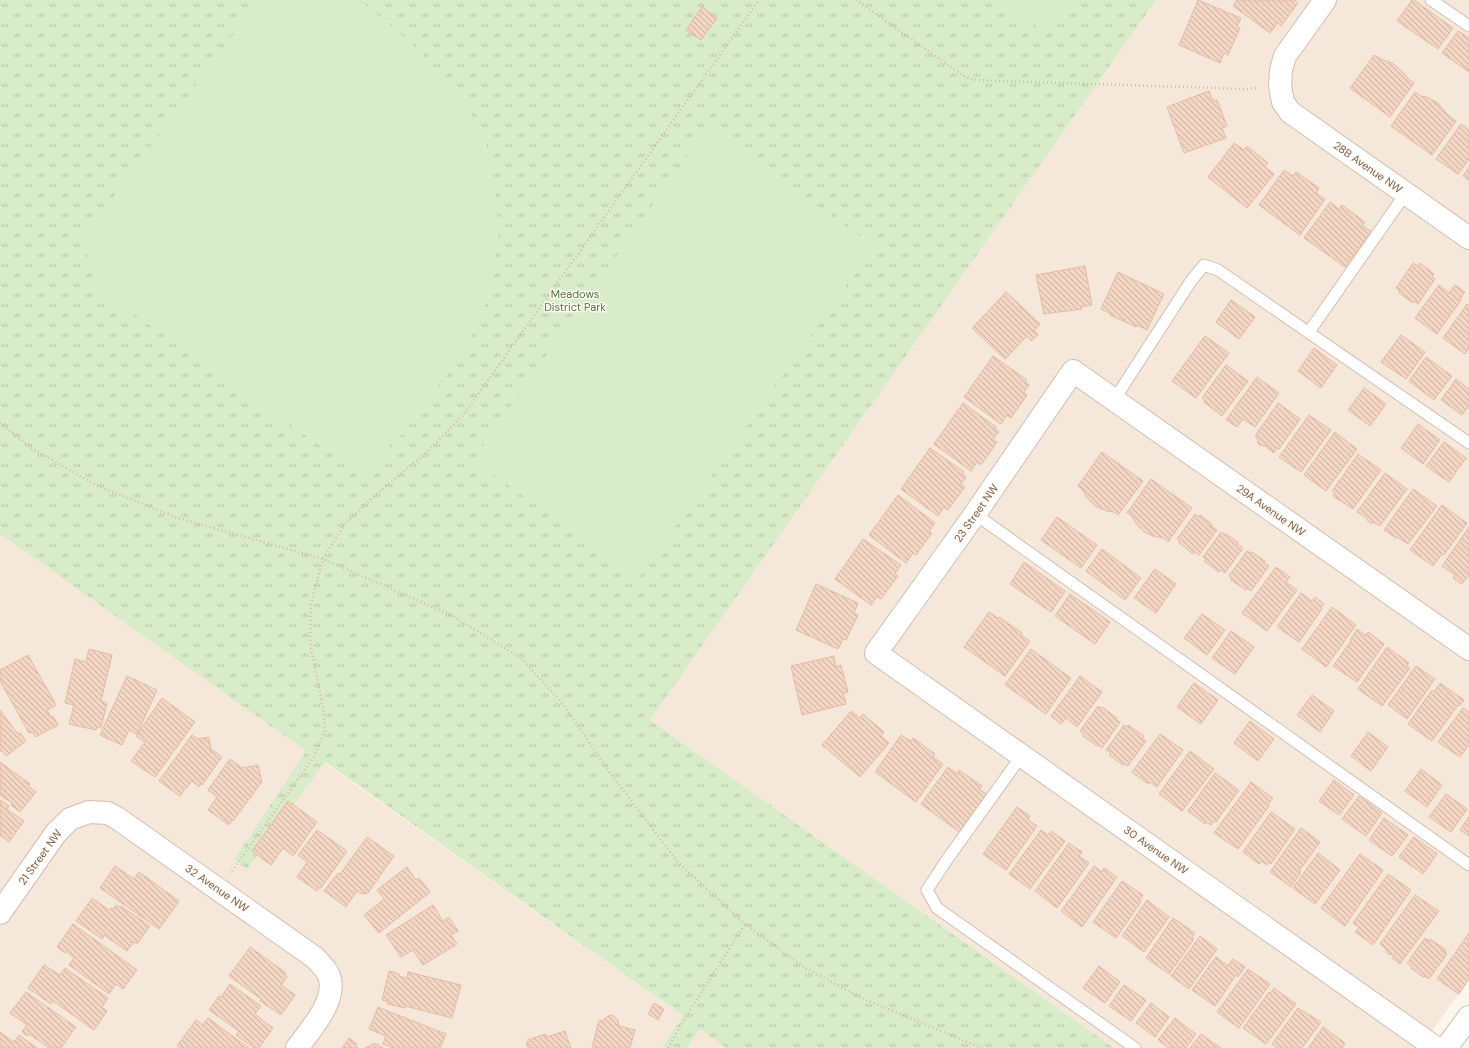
<svg xmlns="http://www.w3.org/2000/svg" width="1469" height="1048" viewBox="0 0 1469 1048" font-family="'DM Sans',sans-serif">
	<style>
		.residential { fill: #f5e8da }
		.grass { fill: url(#grass-tufts) }
		.garden { fill: #d8ecc9 }
		.building { fill: url(#building-back-hatch); stroke: #e6bba3 }
		.lines { fill: none; stroke-linecap: round; stroke-linejoin: round }
		.service-casing { stroke: #d1beb0; stroke-width: 13 }
		.minor-casing { stroke: #d1beb0; stroke-width: 24 }
		.tertiary-casing { stroke: #d1beb0; stroke-width: 24 }
		.path { stroke: #d9b8a5; stroke-width: 2.5; stroke-dasharray: 1 3; stroke-linecap: butt }
		.service { stroke: #fff; stroke-width: 11 }
		.minor { stroke: #fff; stroke-width: 22 }
		.tertiary { stroke: #fff; stroke-width: 22 }
		.labels { text-anchor: middle; stroke-width: 3; stroke-linejoin: round; paint-order: stroke }
		.street-label { font-size: 11px; fill: #7a5c4d; stroke: #fffaf3 }
		.park-label { font-size: 11px; fill: #537a41; stroke: #fffaf3 }
	</style>
	<defs>
		<pattern id="grass-tufts" width="24" height="20" patternUnits="userSpaceOnUse"><rect width="24" height="20" fill="#d8ecc9"/><path d="M3 7l-1-3M5 7V3M7 7l1-3M15 17l-1-3M17 17v-4M19 17l1-3" fill="none" stroke="#b4c2a5"/></pattern>
		<pattern id="building-back-hatch" width="6" height="6" patternUnits="userSpaceOnUse"><rect width="6" height="6" fill="#f3d5c3"/><path d="M-1 5l2 2M0 0l6 6M5-1l2 2" fill="none" stroke="#cab0a1"/></pattern>
	</defs>
	<rect width="100%" height="100%" fill="#fdf6ec"/>
	<path class="residential" d="M1156 0H1469V979L1420 1048H1114L650 720Z
		M0 534 683 1016 726 1048H0Z"/>
	<path class="grass" d="M0 0H1156L650 720 1114 1048H726L700 1029 687 1048H662L683 1016 325 762 247 869 234 860 306 751 0 534Z"/>
	<path class="garden" d="M258 0H360L409 41 451 85 472 115 486 145 496 198 498 234 492 283 479 324 445 378 403 433 360 474 99 289 83 239Z
		M999 0H1072L1048 34Z
		M707 128 874 246 639 578 473 460Z"/>
	<path class="building" d="M1198 0 1241 18 1237 27 1240 28 1228 55 1224 53 1220 63 1179 45Z
		M1237 0H1295L1298 3 1281 26 1278 23 1270 33 1233 6Z
		M1412 0H1414L1453 28 1438 49 1397 21Z
		M702 7 717 18 701 40 686 30Z
		M1458 31 1469 38V72L1442 53Z
		M1374 55 1381 59 1392 63 1396 66 1405 74 1408 79 1414 83 1390 117 1350 88Z
		M1209 91 1213 101 1217 100 1227 126 1222 128 1226 138 1184 153 1167 107Z
		M1415 92 1421 96 1427 97 1438 103 1449 116 1456 121 1432 155 1391 126Z
		M1461 124 1469 130V159L1458 174 1436 159Z
		M1234 143 1244 150 1247 146 1268 163 1265 167 1274 174 1247 208 1208 177Z
		M1469 167V181L1463 176Z
		M1284 170 1293 176 1296 172 1319 188 1316 193 1325 199 1300 235 1259 205Z
		M1330 202 1339 209 1342 205 1365 222 1362 226 1371 231 1345 267 1304 238Z
		M1413 263 1418 266 1420 263 1434 274 1432 277 1435 279 1418 304 1414 301 1413 303 1399 293 1400 291 1396 288Z
		M1085 266 1092 305 1081 307 1082 309 1044 314 1036 275Z
		M1118 272 1164 294 1147 330 1137 325 1136 327 1110 315 1111 314 1101 309Z
		M1439 285 1449 293 1455 285 1465 292 1460 299 1461 300 1437 334 1415 318Z
		M1006 292 1040 324 1034 331 1038 335 1031 341 1027 336 1005 359 972 328Z
		M1231 300 1255 317 1239 339 1216 322Z
		M1467 304 1469 306V348L1465 354 1443 338Z
		M1401 335 1425 352 1406 379 1381 362Z
		M1205 336 1229 353 1196 398 1172 381Z
		M1314 348 1337 365 1321 388 1298 371Z
		M993 356 1027 380 1025 382 1029 385 1024 392 1027 395 1011 418 1007 415 1001 424 964 397Z
		M1426 357 1452 376 1434 400 1409 381Z
		M1226 365 1248 381 1222 416 1204 402 1205 400 1202 398Z
		M1257 377 1279 393 1255 427 1243 419 1237 427 1226 420Z
		M1456 379 1469 389V406L1462 415 1441 400Z
		M1364 388 1386 404 1370 426 1348 410Z
		M963 403 996 427 995 429 999 432 993 439 997 442 981 465 977 462 971 471 934 444Z
		M1278 403 1300 419 1279 449 1277 448 1274 453 1265 446 1267 445 1263 446 1258 444 1257 437 1255 436Z
		M1309 415 1331 430 1301 472 1279 457Z
		M1418 424 1440 440 1423 464 1401 448Z
		M1335 432 1357 449 1326 491 1304 475Z
		M1444 442 1466 458 1449 482 1426 466Z
		M930 448 964 472 962 474 966 477 961 484 965 487 948 510 944 507 938 516 901 489Z
		M1102 452 1143 481 1118 515 1114 512 1107 511 1095 506 1086 497 1083 490 1078 486Z
		M1358 454 1381 470 1353 509 1333 496 1335 493 1332 491Z
		M1385 473 1407 489 1380 526 1375 523H1370L1367 520 1366 516 1365 517 1357 512Z
		M1151 479 1192 508 1168 542 1163 538 1153 536 1144 532 1137 525 1132 516 1127 513Z
		M1413 489 1437 506 1408 544 1397 537 1396 538 1384 530Z
		M898 495 935 523 929 531 932 533 916 555 913 553 906 563 869 535Z
		M1442 505 1467 523 1444 555 1442 554 1433 566 1410 550Z
		M1195 514 1199 517 1200 515 1212 524 1211 526 1217 530 1199 555 1195 552 1193 554 1179 543 1180 541 1177 539Z
		M1057 517 1097 545 1081 568 1041 540Z
		M1469 527V575L1462 584 1453 578 1455 575 1442 566Z
		M1221 532 1225 535 1226 534 1238 542 1237 544 1243 548 1225 573 1221 570 1219 572 1204 561 1206 559 1203 557Z
		M863 539 901 565 895 574 898 576 881 599 877 596 871 605 835 579Z
		M1102 549 1141 578 1125 600 1086 571Z
		M1247 551 1251 553 1252 552 1265 561 1263 562 1269 566 1251 591 1247 588 1246 590 1231 580 1232 578 1229 576Z
		M1024 562 1065 591 1051 612 1010 584Z
		M1276 567 1290 577 1286 582 1297 590 1267 631 1242 613Z
		M1155 569 1176 584 1156 613 1134 598Z
		M816 584 858 603 854 613 858 615 846 640 843 639 838 649 796 630Z
		M1301 593 1312 601 1315 597 1324 604 1321 608 1322 609 1299 642 1277 627Z
		M1070 594 1110 622 1095 644 1055 616Z
		M1332 607 1356 625 1326 667 1302 649Z
		M989 612 998 618 999 617 1022 633 1021 635 1030 641 1005 676 964 647Z
		M1202 614 1225 630 1207 655 1184 638Z
		M1357 629 1365 635 1368 632 1384 644 1357 682 1333 666 1351 641 1350 640Z
		M1231 631 1254 647 1235 674 1212 658Z
		M1387 647 1409 663 1407 666 1410 668 1382 706 1358 689Z
		M89 649 112 655 101 701 107 703 101 728 97 727 96 730 69 724 74 705 65 703 75 659 86 662Z
		M1031 649 1071 678 1046 714 1005 685Z
		M28 655 56 705 47 710 51 717 53 716 58 725 35 737 33 732 29 733 0 681V670Z
		M834 656 836 667 841 665 848 692 843 693 846 704 802 715 791 666Z
		M1416 666 1435 679 1407 719 1388 705Z
		M127 676 157 690 137 734 129 730 122 745 100 735Z
		M1080 676 1102 692 1077 727 1066 718 1061 724 1051 716Z
		M1194 683 1218 700 1201 724 1177 707Z
		M1440 683 1464 700 1459 706 1458 705 1432 741 1408 724 1432 690 1434 692Z
		M1312 695 1334 711 1320 732 1297 715Z
		M162 698 195 722 155 777 131 761 145 742 136 736Z
		M1098 706 1100 708 1102 707 1117 718 1116 720 1120 722 1102 748 1098 745 1097 746 1083 736 1084 734 1080 731Z
		M1463 708 1469 712V745L1460 757 1438 742Z
		M0 710 18 734 20 733 26 741 6 756 2 751H0Z
		M851 711 860 718 863 714 884 732 881 736 889 743 860 777 822 745Z
		M1250 721 1274 739 1258 761 1234 743Z
		M1124 725 1127 727 1128 725 1144 736 1142 738 1146 741 1128 766 1124 764 1123 765 1109 755 1111 753 1106 750Z
		M1368 732 1388 747 1371 771 1351 756Z
		M1160 734 1183 750 1157 787 1150 782 1148 784 1132 772Z
		M192 735 198 739 209 737 211 749 222 757 202 785 200 784 199 787 192 781 180 796 159 781Z
		M901 735 911 741 913 738 935 754 933 757 943 764 916 802 875 772Z
		M1190 751 1214 769 1182 811 1159 794Z
		M230 759 242 768 258 765 262 782 233 821 232 820 229 825 208 810 217 797 208 790Z
		M0 762 30 784 28 786 36 792 20 812 11 805 12 803 0 795Z
		M948 767 957 774 959 770 982 786 979 789 989 796 962 834 921 804Z
		M1421 769 1442 785 1427 807 1405 791Z
		M1215 773 1239 790 1216 822 1214 821 1211 825 1206 822 1205 824 1188 811Z
		M1334 780 1354 795 1339 815 1319 801Z
		M1251 782 1273 798 1268 804 1269 806 1238 849 1214 833Z
		M1446 794 1467 809 1451 832 1429 817Z
		M1359 796 1382 813 1366 836 1342 819Z
		M0 800 9 806 7 809 24 821 9 842 0 835Z
		M288 801 317 822 293 856 283 848 271 865 252 851Z
		M1017 807 1030 816 1028 820 1037 826 1006 870 983 854Z
		M1271 812 1295 829 1271 864 1269 862 1267 865 1261 861 1259 864 1243 852Z
		M1469 817V836L1460 830Z
		M1384 818 1408 835 1392 856 1369 840Z
		M1301 828 1320 842 1299 871 1301 872 1291 887 1270 872Z
		M317 830 347 851 321 888 320 887 317 891 297 877 307 862 298 855Z
		M1041 830 1048 835 1051 831 1065 841 1030 889 1009 874Z
		M367 837 394 856 368 893 362 894 357 891 346 907 324 891 338 873 340 874Z
		M1414 837 1437 854 1423 874 1399 857Z
		M1069 843 1082 852 1079 856 1089 863 1057 908 1035 891Z
		M1318 853 1340 870 1315 904 1293 888Z
		M1360 854 1383 870 1345 926 1321 908Z
		M115 866 134 879 139 872 179 901 159 929 100 888Z
		M1094 866 1102 872 1104 868 1117 877 1082 927 1061 911Z
		M407 867 416 880 419 878 430 892 379 933 364 915 384 899 377 890Z
		M1388 874 1411 890 1373 945 1355 932 1359 927 1353 923Z
		M1122 881 1143 895 1139 901 1141 902 1116 938 1093 922Z
		M1415 895 1439 911 1400 964 1392 958 1394 955 1388 954 1385 948 1380 944Z
		M92 898 109 910 111 908 113 909 116 905 120 907 121 906 150 926 137 944 134 942 127 951 104 935 102 939 76 921Z
		M1147 900 1169 917 1144 952 1122 936Z
		M433 905 443 921 449 917 458 931 451 935 457 944 423 965 413 950 401 957 386 935Z
		M1173 918 1195 933 1192 938 1194 939 1169 974 1146 958Z
		M73 924 137 970 123 989 116 984 109 994 69 965 74 958 66 951 65 953 57 947Z
		M1469 933V979L1459 994 1437 979Z
		M1200 936 1217 949 1189 989 1171 976Z
		M1425 938 1429 941 1430 939 1446 950 1445 952 1447 954 1429 979 1424 976 1423 977 1411 968 1412 966 1407 963Z
		M250 947 286 973 285 975 287 977 281 985 295 995 281 1015 260 1001 261 999 229 976Z
		M1216 957 1228 966 1233 959 1245 967 1238 977 1236 975 1215 1006 1192 990Z
		M44 965 60 975 65 968 108 998 102 1007 107 1011 94 1030 53 1001 51 1004 28 988Z
		M1099 966 1120 982 1105 1003 1083 988Z
		M1248 969 1270 984 1239 1028 1217 1012Z
		M389 971 399 974V976L407 978 408 972 461 985 452 1018 405 1006V1008L387 1004V1001L382 1000Z
		M230 984 261 1006 255 1014 273 1028 259 1048H254L236 1035 239 1031 209 1010 219 996 221 997Z
		M1124 985 1146 1000 1131 1021 1109 1006Z
		M1274 988 1296 1004 1266 1044 1243 1028 1269 992 1271 993Z
		M26 992 76 1027 61 1048H49L29 1034 27 1036 22 1032 27 1025 10 1013Z
		M654 1003 664 1009 658 1020 648 1014Z
		M1151 1003 1169 1017 1155 1037 1136 1023Z
		M378 1007 446 1034 440 1048H393L383 1044 386 1036 369 1029Z
		M1298 1008 1321 1022 1302 1048H1277L1272 1044Z
		M612 1015 618 1020 619 1026 635 1030 630 1048H592L599 1020 602 1021 608 1016Z
		M208 1018 249 1048H181L177 1046 196 1020 203 1025Z
		M1175 1018 1196 1034 1186 1048H1169L1158 1040Z
		M1323 1027 1345 1043 1342 1048H1308Z
		M565 1031 571 1048H528L526 1043 529 1042 527 1040 546 1034 547 1037Z
		M0 1032 14 1042 19 1035 37 1048H0Z
		M1201 1034 1221 1048H1190Z
		M349 1038 357 1044 355 1046 358 1048H342Z
		M375 1043 383 1048H365Z"/>
	<g class="lines">
		<g class="service-casing">
			<path id="service" d="M1431 0 1469 26
				M1309 332 1406 193
				M1114 400 1191 281 1204 265 1218 270 1469 443
				M975 514 1469 865
				M1022 755 946 861 927 890 937 908 1135 1048"/>
		</g>
		<g class="minor-casing">
			<path id="minor" d="M1325 0 1285 56 1281 70 1280 86 1283 102 1290 112 1469 238
				M0 913 56 833 70 819 89 812 108 813 117 818 314 957C320 963 326 968 329 976 338 1000 310 1030 297 1048
				M1436 1048 876 653 975 514 1073 371 1469 649"/>
		</g>
		<g class="tertiary-casing">
			<path id="tertiary" d="M1446 1048 1469 1017"/>
		</g>
		<path class="path" d="M856 0 962 75 973 80 1246 89 1256 88
			M0 423 31 448 98 486 178 518 323 559 451 615 521 658 562 703 613 777 678 862 745 924 807 969 864 999 982 1048
			M232 871 313 758 325 731 323 708 310 643 311 604 323 559 345 524 373 497 425 454 464 414 759 0
			M668 1048 685 1018 745 924"/>
		<use href="#service" class="service"/>
		<use href="#minor" class="minor"/>
		<use href="#tertiary" class="tertiary"/>
	</g>
	<g class="labels">
		<g class="street-label">
			<text transform="translate(1368 167) rotate(35)" y="4">28B Avenue NW</text>
			<text transform="translate(1271 510) rotate(35)" y="4">29A Avenue NW</text>
			<text transform="translate(976 513) rotate(-55)" y="4">23 Street NW</text>
			<text transform="translate(1156 850) rotate(35)" y="4">30 Avenue NW</text>
			<text transform="translate(40 857) rotate(-54)" y="4">21 Street NW</text>
			<text transform="translate(217 888) rotate(35)" y="4">32 Avenue NW</text>
		</g>
		<g class="park-label">
			<text x="575" y="298">Meadows<tspan x="575" dy="13">District Park</tspan></text>
		</g>
	</g>
</svg>
